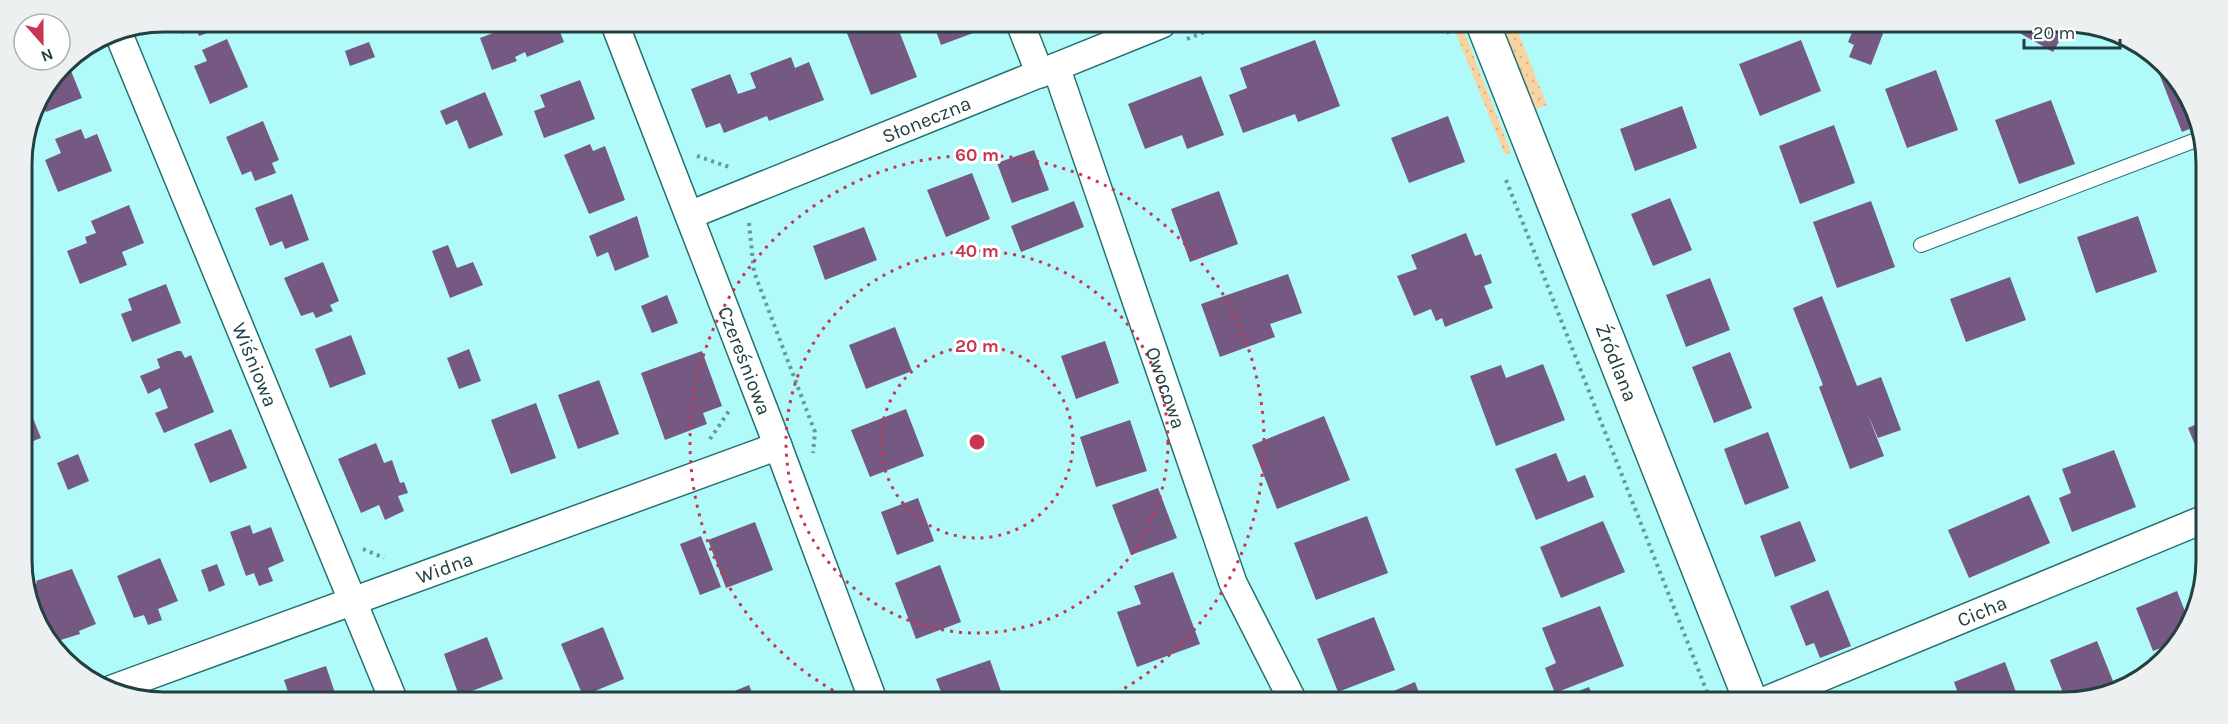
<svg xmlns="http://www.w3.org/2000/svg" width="2228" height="724" viewBox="0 0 2228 724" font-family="Karla,sans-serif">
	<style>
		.grass { fill: url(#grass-dots) }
		.building { fill: #765983 }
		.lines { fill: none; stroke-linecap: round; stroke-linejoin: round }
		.service-casing { stroke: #257271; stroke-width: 16 }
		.minor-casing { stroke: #257271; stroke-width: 30 }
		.tertiary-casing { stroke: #257271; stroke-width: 36 }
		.path { stroke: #659898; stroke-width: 4; stroke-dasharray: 3 4.5; stroke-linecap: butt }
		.service { stroke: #fff; stroke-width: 14 }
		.minor { stroke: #fff; stroke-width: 27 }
		.tertiary { stroke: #fff; stroke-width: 33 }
		.ring { fill: none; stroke: #c73752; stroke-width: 3; stroke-dasharray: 3 6 }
		.labels { text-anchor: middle; stroke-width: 6; stroke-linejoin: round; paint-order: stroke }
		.street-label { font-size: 20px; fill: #224040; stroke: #fff }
		.rim { fill: none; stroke: #224040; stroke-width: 3 }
		.centre { fill: #c73752; stroke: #fff; stroke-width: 3 }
		.ring-label { font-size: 18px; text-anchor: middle; font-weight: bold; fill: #c73752; stroke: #fff; stroke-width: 6; stroke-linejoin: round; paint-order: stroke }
	</style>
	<defs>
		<pattern id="grass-dots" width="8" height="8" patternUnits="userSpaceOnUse" patternTransform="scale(1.5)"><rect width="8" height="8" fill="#fad4a0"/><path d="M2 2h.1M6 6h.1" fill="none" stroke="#d6b78b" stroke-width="1.8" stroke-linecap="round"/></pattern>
	</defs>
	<rect width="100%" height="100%" fill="#b0faf9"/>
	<path class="grass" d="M1452 24H1461L1511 152 1505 155Z
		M1502 24H1515L1547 105 1536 109Z"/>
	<path class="building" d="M177 21H209L213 31 199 36 196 28 182 34Z
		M507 22H556L564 42 527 57 525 52 515 57 517 61 492 70 480 38 501 30 499 25Z
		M843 23H896L917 77 871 95Z
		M933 23H990L992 26 941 45Z
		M1855 25H1868L1884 31 1871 65 1849 57 1854 45 1848 42Z
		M2018 26H2068L2053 52 2016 31Z
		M227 39 248 87 210 104 194 66 207 61 202 50Z
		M1315 40 1340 106 1298 122 1295 114 1243 133 1229 95 1247 88 1240 68Z
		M1801 40 1821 91 1760 116 1739 64Z
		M369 42 375 57 350 66 345 51Z
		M791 57 795 68 809 62 824 100 769 121 767 116 724 133 720 123 706 128 691 89 730 74 738 94 756 88 750 73Z
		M67 61 82 98 46 112 39 96 63 63Z
		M2162 64 2171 69 2199 125 2182 132 2156 66Z
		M1936 70 1958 130 1907 148 1885 89Z
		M1201 76 1224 135 1187 149 1182 135 1145 149 1128 104Z
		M580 80 595 119 544 138 534 111 545 107 540 95Z
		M485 92 503 135 469 149 457 120 446 125 440 111Z
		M2051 100 2075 164 2019 184 1995 120Z
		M1682 106 1697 148 1635 171 1620 129Z
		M1448 116 1465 162 1409 183 1391 138Z
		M263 121 279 160 272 163 276 173 255 181 251 171 242 175 226 137Z
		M1834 125 1855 183 1800 204 1779 146Z
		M81 129 85 139 97 134 112 171 58 192 45 160 61 153 55 139Z
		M590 144 593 151 605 146 625 200 589 214 564 155Z
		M1034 150 1049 190 1012 203 997 163Z
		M972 173 990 219 946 237 927 190Z
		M1219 191 1238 244 1190 262 1171 209Z
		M292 194 309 240 285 249 282 241 270 246 255 208Z
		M1670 198 1692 250 1653 266 1631 214Z
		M1074 201 1084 227 1021 252 1011 226Z
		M1871 201 1895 267 1837 288 1813 222Z
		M129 205 144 243 122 252 127 265 80 284 67 251 87 243 85 237 96 233 91 221Z
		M637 216 649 257 615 271 608 252 597 257 589 236Z
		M2138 216 2157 272 2096 293 2077 237Z
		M864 227 877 260 825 280 813 246Z
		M1466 233 1475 256 1481 254 1492 283 1484 286 1493 308 1445 327 1442 318 1436 321 1431 309 1414 316 1397 276 1417 269 1411 255Z
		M448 245 457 268 473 262 483 285 450 298 432 251Z
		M323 262 339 301 330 305 333 311 316 318 313 312 301 316 284 278Z
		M1288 274 1302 313 1270 324 1275 337 1220 357 1201 304Z
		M2010 277 2026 320 1966 342 1950 299Z
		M1710 278 1730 330 1686 347 1666 295Z
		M166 284 181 323 132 342 121 314 132 310 128 299Z
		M667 295 678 323 652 333 641 306Z
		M1822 296 1857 386 1881 377 1901 430 1878 438 1868 415 1884 456 1850 469 1819 387 1823 385 1793 308Z
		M895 327 912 371 866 389 849 345Z
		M351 335 366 374 330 388 315 349Z
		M1105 341 1119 383 1076 399 1061 356Z
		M469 349 481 381 459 389 447 358Z
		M177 351H181L185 358 191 355 214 412 164 433 155 413 168 408 160 388 148 394 140 376 160 368 157 359Z
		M702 351 722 406 703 413 707 424 665 440 641 373Z
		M1730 352 1752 408 1714 423 1692 367Z
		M1543 364 1565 420 1496 446 1470 376 1501 365 1506 378Z
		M599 380 619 434 578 449 558 395Z
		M536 403 556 458 511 474 491 420Z
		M906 409 924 456 870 477 851 430Z
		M30 411 41 438 23 445V414Z
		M1324 416 1350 480 1277 509 1252 445Z
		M1130 420 1147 471 1096 487 1080 437Z
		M2203 421V464L2188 428Z
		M231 429 247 468 210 483 194 444Z
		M1768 432 1789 488 1745 505 1724 449Z
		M376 443 384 463 392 460 400 483 404 482 408 493 398 496 404 511 385 520 379 505 361 513 338 459Z
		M2114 450 2136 507 2072 532 2059 498 2071 493 2062 469Z
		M1556 453 1568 482 1585 475 1594 497 1536 520 1515 469Z
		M78 454 89 481 68 490 57 463Z
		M1158 488 1177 538 1131 555 1112 505Z
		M2029 495 2050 543 1969 578 1948 530Z
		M918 498 934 541 897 555 881 512Z
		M1367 516 1388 573 1316 600 1294 543Z
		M1603 521 1625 572 1561 598 1540 547Z
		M1800 521 1816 561 1775 577 1760 536Z
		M755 522 773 570 726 588 708 540Z
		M250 525 253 534 271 527 284 561 268 568 273 581 259 586 254 573 246 576 230 532Z
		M701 536 721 587 700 595 680 544Z
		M160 558 178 601 158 609 162 620 148 625 144 615 134 618 117 576Z
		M217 564 225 585 209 592 201 570Z
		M940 565 961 622 916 639 895 583Z
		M72 569 96 624 79 631 80 634 51 643 24 589 37 583 36 581Z
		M1173 572 1200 644 1137 667 1117 612 1141 604 1134 586Z
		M1828 590 1851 646 1820 658 1814 643 1806 646 1790 606Z
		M2177 591 2188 619 2171 644 2153 651 2136 608Z
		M1600 606 1624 666 1555 693 1545 668 1556 663 1542 628Z
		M1374 617 1395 670 1338 692 1317 639Z
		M603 627 624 679 583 696 561 644Z
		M487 637 503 679 459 696 444 654Z
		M2097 641 2115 686 2067 703 2050 660Z
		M990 660 1004 700H944L936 679Z
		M2005 662 2020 703 1961 702 1954 682Z
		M326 666 337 699 290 698 284 680Z
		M1415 682 1422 701H1370Z
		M749 685 755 700 715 699Z
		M1589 687 1595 702 1552 701Z
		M1921 695 1924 702H1903Z"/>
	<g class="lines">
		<g class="service-casing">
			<path id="service" d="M1921 245 2204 137"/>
		</g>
		<g class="minor-casing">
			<g id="minor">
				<path id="s1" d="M614 22 778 446 873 700"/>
				<path d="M1020 23 1040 74"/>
				<path id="s2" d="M117 30 393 699"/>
				<path id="s3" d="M1056 67 1233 583 1293 701"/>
				<path id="s4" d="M690 215 1162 24"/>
				<path id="s5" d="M112 689 778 446"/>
				<path id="s6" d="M1762 702 2202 520"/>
			</g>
		</g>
		<g class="tertiary-casing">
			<g id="tertiary">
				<path id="s7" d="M1483 24 1751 702"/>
			</g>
		</g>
		<path class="path" d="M1445 24 1450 36
			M1187 39 1225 24
			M697 156 729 167
			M1506 180 1711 702
			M749 223 754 272 815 432 813 453
			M710 439 731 408
			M363 549 384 558"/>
		<use href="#service" class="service"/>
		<use href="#minor" class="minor"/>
		<use href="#tertiary" class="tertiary"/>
	</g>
	<g class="ring">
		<circle cx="977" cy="442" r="96"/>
		<circle cx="977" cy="442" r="191"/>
		<path d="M849 699A287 287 0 1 1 1103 700"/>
	</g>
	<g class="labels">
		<g class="street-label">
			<text dy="7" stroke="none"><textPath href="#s4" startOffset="255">Słoneczna</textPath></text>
			<text dy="7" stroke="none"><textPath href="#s1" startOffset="363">Czereśniowa</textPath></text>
			<text dy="7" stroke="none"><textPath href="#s7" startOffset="364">Źródlana</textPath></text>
			<text dy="7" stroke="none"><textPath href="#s2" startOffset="362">Wiśniowa</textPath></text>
			<text dy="7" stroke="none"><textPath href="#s3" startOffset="339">Owocowa</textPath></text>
			<text dy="7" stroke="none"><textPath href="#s5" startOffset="354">Widna</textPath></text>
			<text dy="7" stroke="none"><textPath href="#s6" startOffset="238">Cicha</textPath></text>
		</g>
	</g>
	<path d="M0 0H2228V724H0ZM164 32H2064A132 132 0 0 1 2196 164V560A132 132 0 0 1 2064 692H164A132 132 0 0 1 32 560V164A132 132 0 0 1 164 32Z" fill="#edf0f0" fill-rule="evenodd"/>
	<path class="rim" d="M164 32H2064A132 132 0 0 1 2196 164V560A132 132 0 0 1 2064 692H164A132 132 0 0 1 32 560V164A132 132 0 0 1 164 32Z"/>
	<circle cx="977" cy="442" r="9" class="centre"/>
	<g class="ring-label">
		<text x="977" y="161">60 m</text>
		<text x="977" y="257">40 m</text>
		<text x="977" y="352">20 m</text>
	</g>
	<g transform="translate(42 42) rotate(159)"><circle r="28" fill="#ffffff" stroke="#a7b3b3" stroke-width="1.5"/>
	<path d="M0-4.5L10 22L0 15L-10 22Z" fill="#c73752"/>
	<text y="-9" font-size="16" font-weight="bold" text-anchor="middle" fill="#224040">N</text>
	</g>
	<path d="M2024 39v9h96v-9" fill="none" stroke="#224040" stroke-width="3"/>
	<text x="2033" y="39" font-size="18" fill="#224040" stroke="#ffffff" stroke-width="4.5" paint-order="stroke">20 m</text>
</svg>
